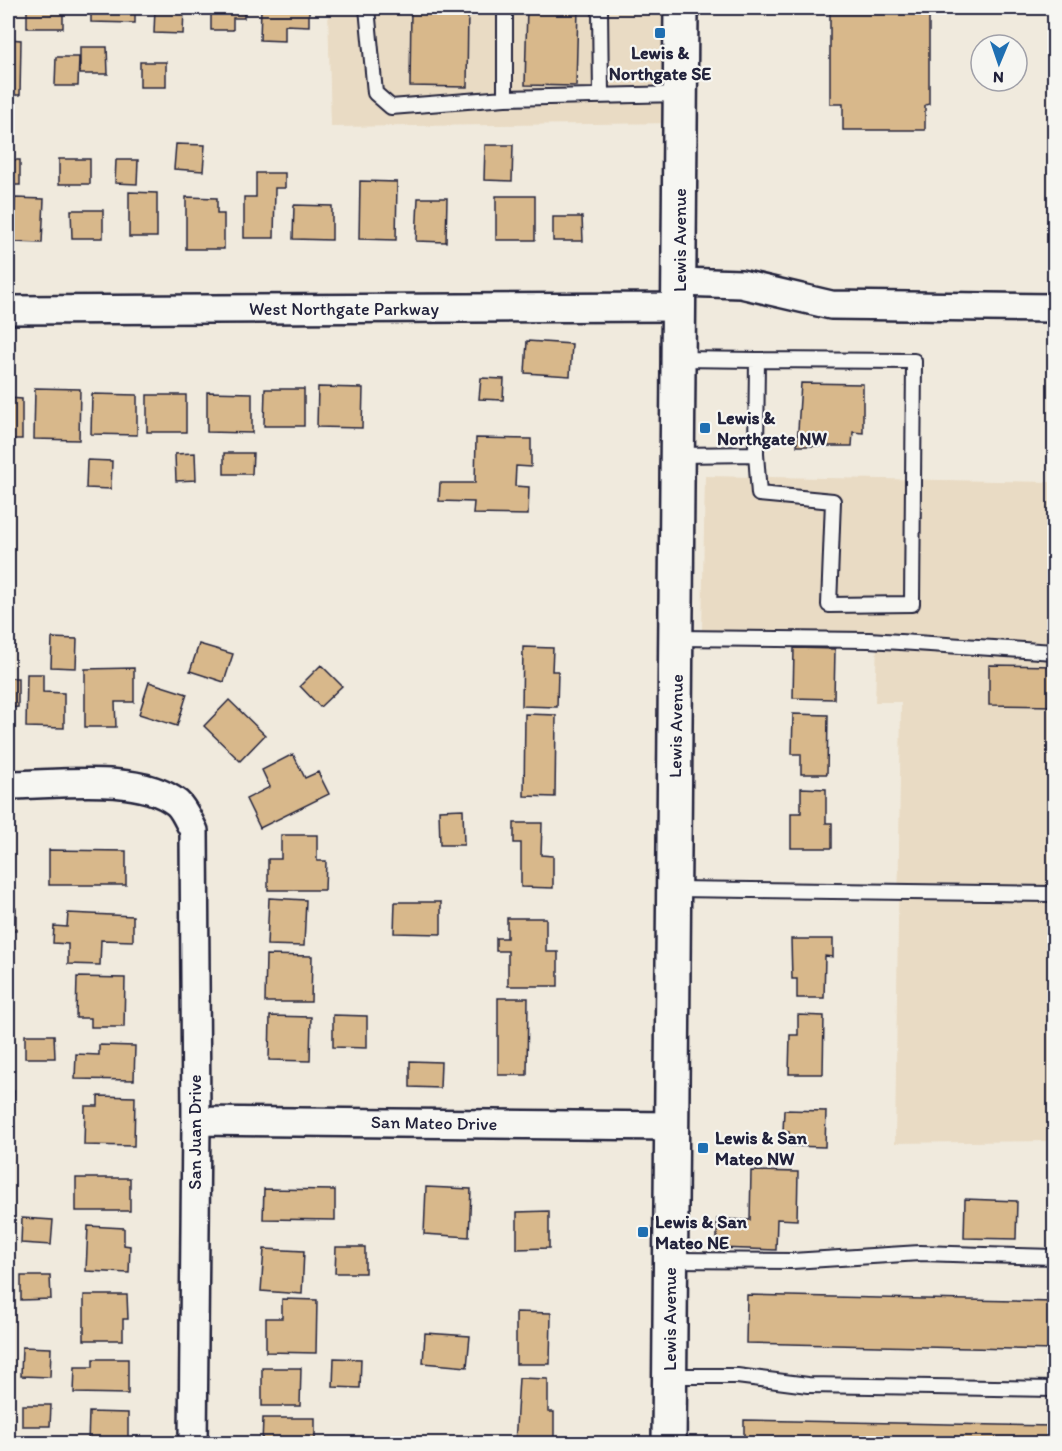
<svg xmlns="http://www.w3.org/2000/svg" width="1062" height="1451" viewBox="0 0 1062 1451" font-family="Itim,sans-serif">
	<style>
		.built { fill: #e9dbc4 }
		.building { fill: #d8b88b; stroke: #22223b; stroke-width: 1.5 }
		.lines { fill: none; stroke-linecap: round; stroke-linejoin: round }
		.service-casing { stroke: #22223b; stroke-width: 18 }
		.minor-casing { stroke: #22223b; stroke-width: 32 }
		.primary-casing { stroke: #22223b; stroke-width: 38 }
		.service { stroke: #f6f6f2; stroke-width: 14 }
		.minor { stroke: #f6f6f2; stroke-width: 27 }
		.primary { stroke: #f6f6f2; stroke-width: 33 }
		.poi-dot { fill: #1f6fb2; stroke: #f6f6f2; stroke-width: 2 }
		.labels { text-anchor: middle; stroke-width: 4.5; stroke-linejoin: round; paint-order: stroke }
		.poi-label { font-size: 18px; font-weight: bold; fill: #22223b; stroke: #f6f6f2; text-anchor: start }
		.street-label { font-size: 18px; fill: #22223b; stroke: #f6f6f2 }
	</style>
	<rect width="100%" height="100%" fill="#f0eadd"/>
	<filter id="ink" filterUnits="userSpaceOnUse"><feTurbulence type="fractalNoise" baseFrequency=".0167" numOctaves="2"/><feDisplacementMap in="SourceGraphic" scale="12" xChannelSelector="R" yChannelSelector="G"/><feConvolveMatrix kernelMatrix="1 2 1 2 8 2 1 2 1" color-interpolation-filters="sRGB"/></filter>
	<g filter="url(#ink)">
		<path class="built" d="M328 8H682L681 123 331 127Z
			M705 476 1054 482V1141L895 1143 901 702H875L877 640 702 631Z"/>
		<path class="building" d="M27 8H63V28H27Z
			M91 8H135V23L91 22Z
			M155 8H184L183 34 154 33Z
			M211 8H244V18H233V30H211Z
			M261 8H309V26L285 25V41L260 40Z
			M411 8H468L467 87 410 86Z
			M527 8H578L576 86 525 85Z
			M830 13H929V104L925 105V130H843V104H830Z
			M8 39 21 40 20 95H8Z
			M80 47H107L108 74H80Z
			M56 57H79L78 86H55Z
			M140 62H166V87H140Z
			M176 144 205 145 203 171 174 169Z
			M485 145H513L512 181 484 180Z
			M59 159H90V184H59Z
			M8 160H20V185H8Z
			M116 160H138L137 184 115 183Z
			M256 173H285V188H275L274 238H244V197H256Z
			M360 181 397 182 396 240 359 239Z
			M129 192 157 193V237H129Z
			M496 196H535V240H496Z
			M186 197 217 198V214H224V249H186Z
			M15 198 44 199 42 243 13 242Z
			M418 198H447L446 242 416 241Z
			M294 205 332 206V240L293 239Z
			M71 210H103V238H72Z
			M553 217H582L583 241H553Z
			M527 341 572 344 570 376 525 373Z
			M481 378 504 379 503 400 479 399Z
			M801 383 863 384V433L853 432 852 446H797Z
			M318 387 363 388 362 428 317 427Z
			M35 388 80 389 79 440 34 439Z
			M265 389H304V426H264Z
			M207 392 252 393V433L207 432Z
			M92 394 137 395V435L91 434Z
			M147 395H186V432H147Z
			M8 398 22 399V439H8Z
			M476 438 531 439V467L516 466 515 486 529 487 528 515 473 514 474 502 439 501 440 483H475Z
			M195 453 196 480 176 481 175 454Z
			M224 453H253L252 474H224Z
			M87 460 112 461 111 489 86 488Z
			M52 638 77 639 76 668 51 667Z
			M199 644 233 654 224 682 190 671Z
			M523 647 553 648 552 671H558L557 707 522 706Z
			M794 648 835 649 834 699 793 698Z
			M321 665 342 686 320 707 300 686Z
			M989 665 1054 666V706L989 705Z
			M134 668V702H115L116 727H85V669Z
			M27 674H43V692L64 693V728L26 727Z
			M8 678H18V707L8 708Z
			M149 682 187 694 177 726 139 714Z
			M229 700 265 735 240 761 204 726Z
			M525 714 556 715 555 797 524 796Z
			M793 714 828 715 827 774H801V754H792Z
			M293 754 305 778 318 772 329 794 260 828 246 799 270 787 262 770Z
			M801 788 826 789V823H832V848H791V813H801Z
			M463 809 464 845H440L439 810Z
			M514 823H542L541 855 553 856V888L521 887V843H514Z
			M281 835H317V861H326L325 890H268V859H281Z
			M49 850 126 851V885H49Z
			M269 898 306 900 304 946 267 945Z
			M395 902H441V934L394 933Z
			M8 908H16V931H8Z
			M68 913 133 916V941L101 940 100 965 68 964V944L53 943 54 926 67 927Z
			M507 918H546V952H558V986H508V951H496V938H507Z
			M791 939H833V957L825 956 824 998H797V979H792Z
			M266 955 312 956 311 1002H265Z
			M77 977 125 978 124 1027H91V1018H76Z
			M498 998H528L527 1075H498Z
			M333 1015 367 1016V1048L333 1047Z
			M798 1015 824 1016 823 1074H789L790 1035H798Z
			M270 1016 311 1017 310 1061 269 1060Z
			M25 1035H54L55 1058H25Z
			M99 1045 135 1046 134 1080 75 1079 76 1054 99 1055Z
			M410 1061 441 1062 440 1088 410 1087Z
			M8 1091H14L13 1118H8Z
			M98 1096 135 1097 134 1146 84 1145 85 1106H98Z
			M784 1110 826 1111 825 1147 789 1146V1132H783Z
			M751 1171 798 1172 797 1220 777 1219 776 1250 717 1248V1219L750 1220Z
			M76 1178H130V1211H76Z
			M426 1187 471 1189 469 1237 424 1234Z
			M264 1189 335 1190V1220L263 1219Z
			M965 1199 1017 1201 1016 1239 964 1238Z
			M549 1211V1248L517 1249V1212Z
			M22 1218 53 1220 51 1245 21 1243Z
			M88 1226 124 1228V1245L130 1246 129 1273 86 1271Z
			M336 1247H365V1273H335Z
			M264 1249 304 1251 302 1294 261 1291Z
			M21 1276H50L51 1299 21 1300Z
			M84 1295H127L128 1319H123V1340H84Z
			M747 1295 1054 1302V1350L746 1343Z
			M282 1299 317 1300 316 1353 266 1352V1318H282Z
			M516 1312 551 1313 550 1364H516Z
			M425 1333 470 1336 467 1367 423 1363Z
			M22 1347 51 1348 50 1377 21 1376Z
			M334 1358 361 1359 360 1388 333 1387Z
			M93 1359H128V1394L74 1393 75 1367H93Z
			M262 1368H301L300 1406H262Z
			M519 1378 548 1379V1412H554V1444H515Z
			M22 1405H51L50 1426H22Z
			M89 1412 128 1413V1444H88Z
			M263 1418H315V1444H262Z
			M744 1420 1054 1426V1444H744Z"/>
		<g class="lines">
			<g class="service-casing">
				<path id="service" d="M367 8 375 93 391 107 505 98
					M505 8V98L680 94
					M600 8 601 96
					M756 454 759 494 833 501 829 605 912 604 914 361 757 360
					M679 455 756 454 757 360 680 359
					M677 638 869 640 1054 652
					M674 889 1054 894
					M671 1260 792 1261 920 1253 1054 1257
					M670 1376H737L808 1385 1054 1389"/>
			</g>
			<g class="minor-casing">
				<path id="minor" d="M680 282 741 284 831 305 1054 308
					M8 310 680 307
					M8 785C55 785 138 772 177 803 184 809 189 822 194 831L196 1121 193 1444
					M196 1121 672 1126"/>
			</g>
			<g class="primary-casing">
				<path id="primary" d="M669 1444 681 8"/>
			</g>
			<use href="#service" class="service"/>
			<use href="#minor" class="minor"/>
			<use href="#primary" class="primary"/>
		</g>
	</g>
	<g class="poi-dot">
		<rect x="654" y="27" width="12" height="12" rx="3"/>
		<rect x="699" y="422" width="12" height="12" rx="3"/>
		<rect x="697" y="1142" width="12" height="12" rx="3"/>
		<rect x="637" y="1226" width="12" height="12" rx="3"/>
	</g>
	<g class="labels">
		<g class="poi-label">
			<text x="660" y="59" text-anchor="middle">Lewis &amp;<tspan x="660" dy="21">Northgate SE</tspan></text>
			<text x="717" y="424">Lewis &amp;<tspan x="717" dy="21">Northgate NW</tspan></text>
			<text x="715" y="1144">Lewis &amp; San<tspan x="715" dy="21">Mateo NW</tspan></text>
			<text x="655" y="1228">Lewis &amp; San<tspan x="655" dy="21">Mateo NE</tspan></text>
		</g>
		<g class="street-label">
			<text transform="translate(680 240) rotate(-90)" y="6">Lewis Avenue</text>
			<text x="344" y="315">West Northgate Parkway</text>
			<text transform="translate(676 726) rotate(-89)" y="6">Lewis Avenue</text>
			<text transform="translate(434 1123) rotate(1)" y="6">San Mateo Drive</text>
			<text transform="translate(195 1132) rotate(-90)" y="6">San Juan Drive</text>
			<text transform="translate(670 1319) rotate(-90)" y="6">Lewis Avenue</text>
		</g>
	</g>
	<rect width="1062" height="1451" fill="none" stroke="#f6f6f2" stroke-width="30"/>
	<rect x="15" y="15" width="1032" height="1421" fill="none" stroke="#22223b" stroke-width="2" filter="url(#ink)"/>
	<g transform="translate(999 63) rotate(182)"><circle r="28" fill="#f6f6f2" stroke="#a1a1a9" stroke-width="1.5"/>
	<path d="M0-4.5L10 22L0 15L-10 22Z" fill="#1f6fb2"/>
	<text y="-9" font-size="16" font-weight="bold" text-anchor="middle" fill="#22223b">N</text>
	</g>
</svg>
